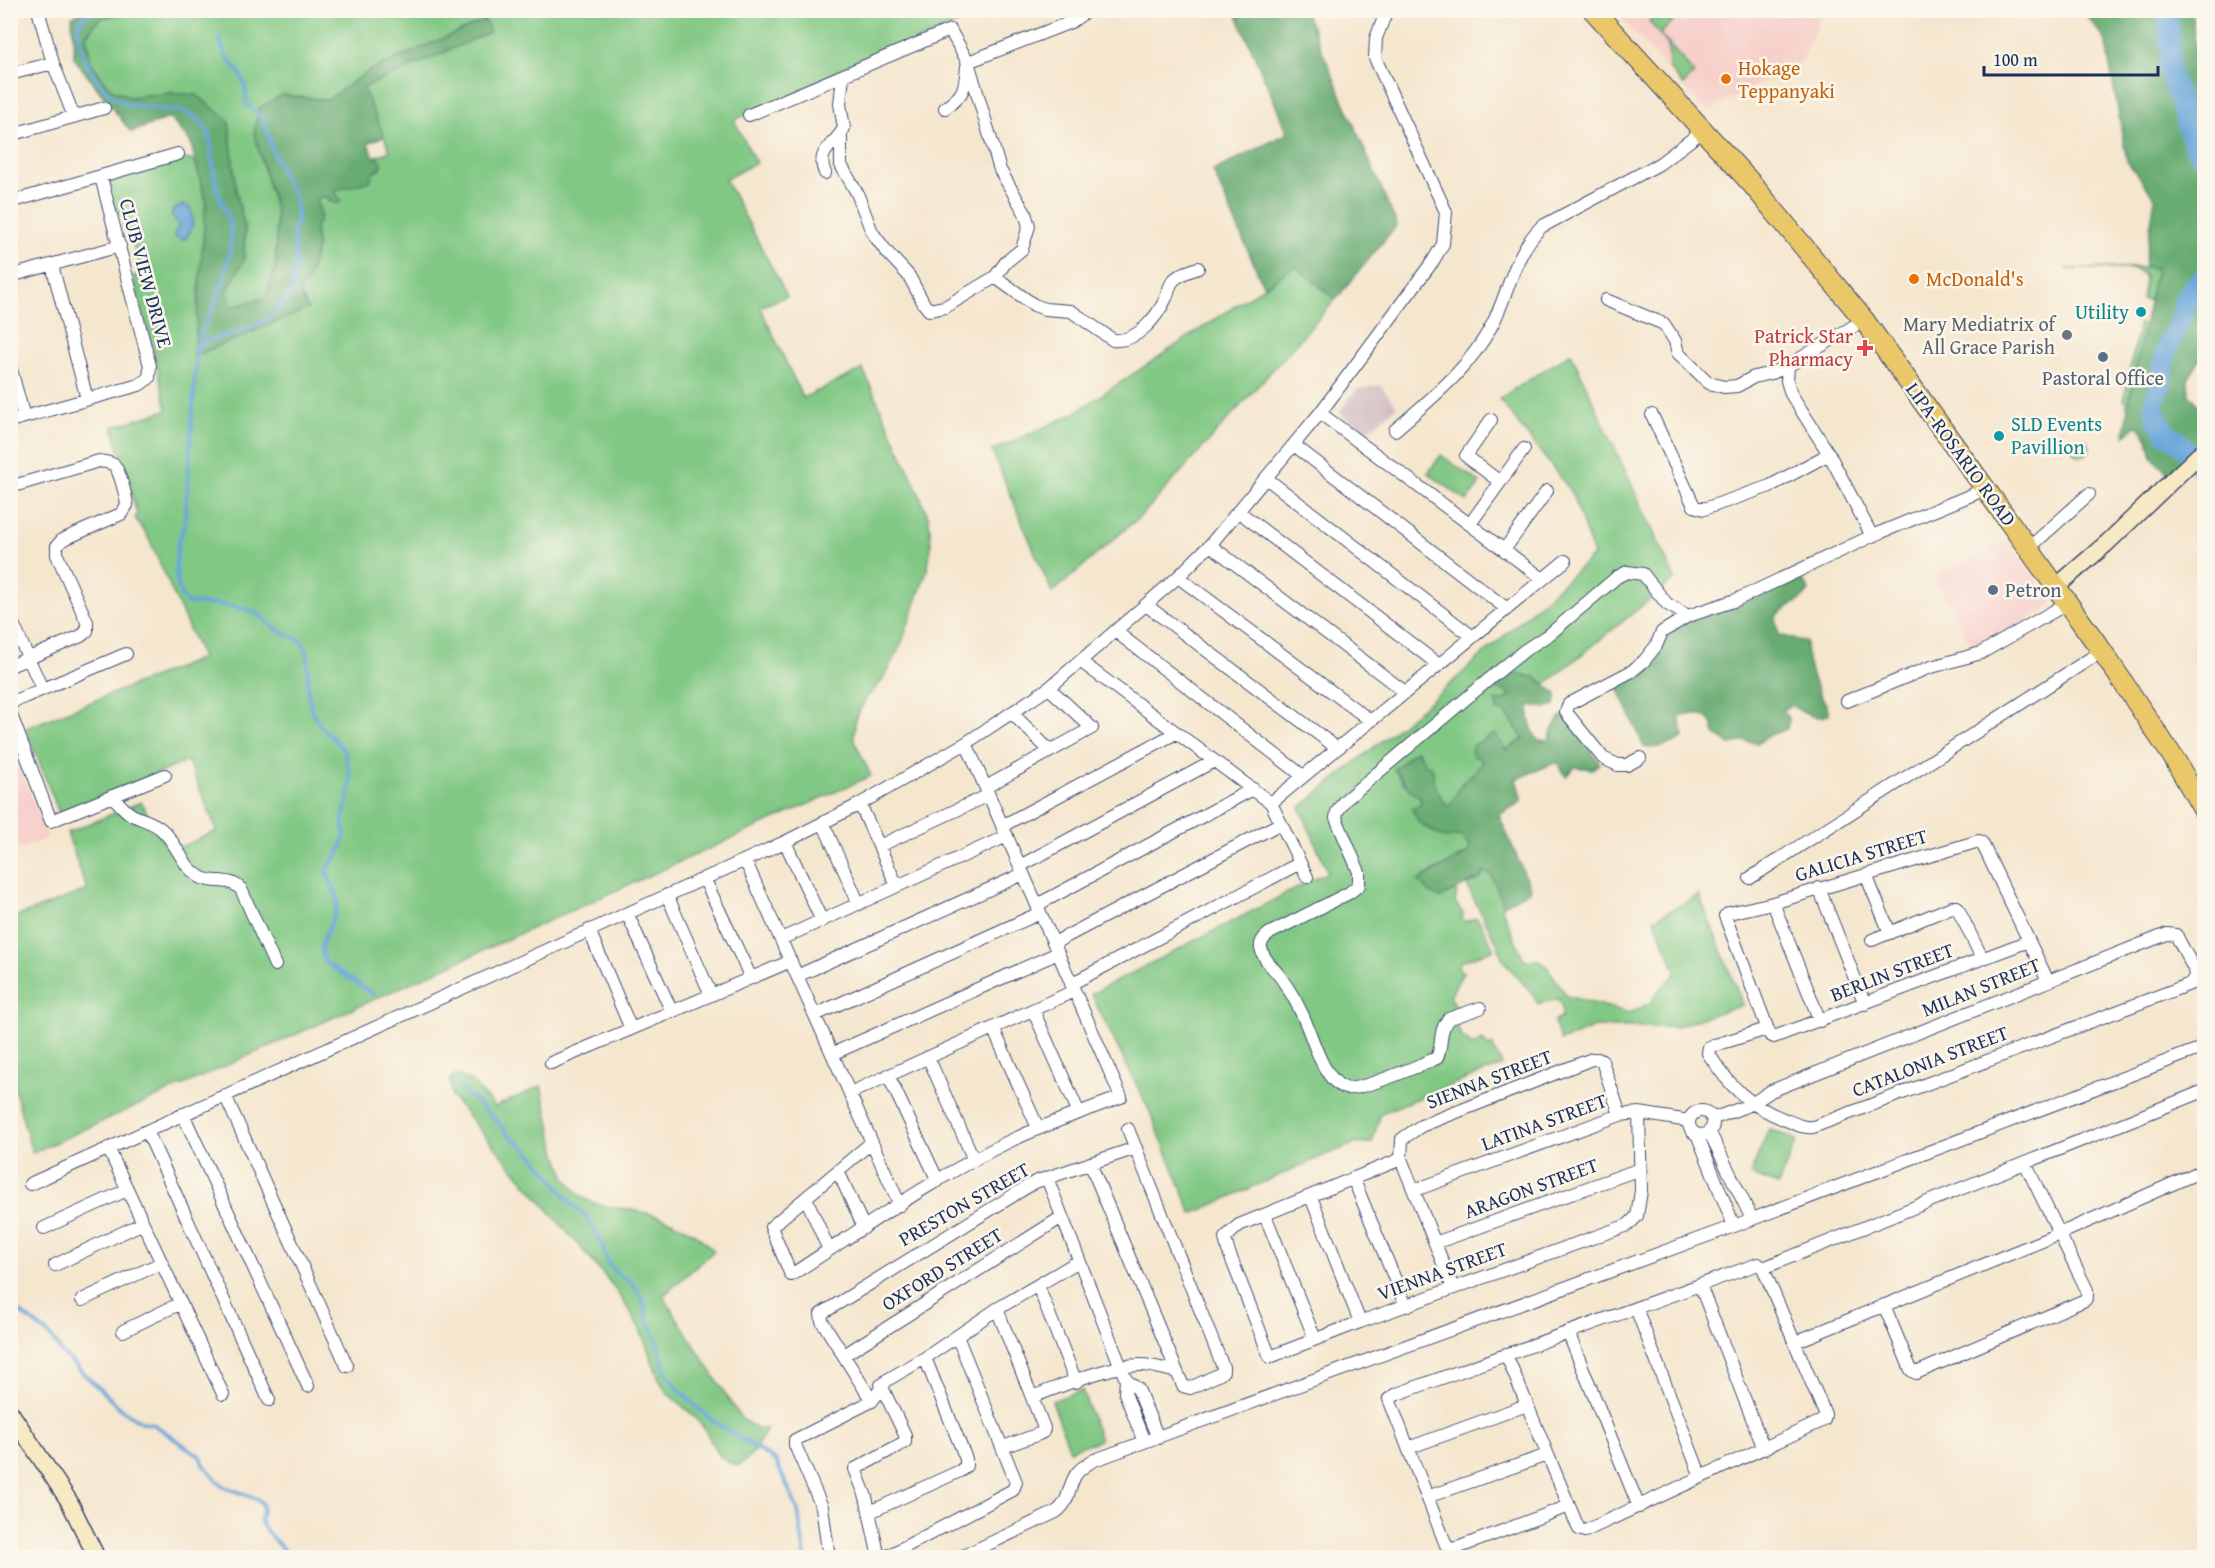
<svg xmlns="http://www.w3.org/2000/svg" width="2215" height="1568" viewBox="0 0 2215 1568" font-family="'Gentium Book Plus',serif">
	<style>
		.built { fill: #f7d0cb }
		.industrial { fill: #d2bec2 }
		.green { fill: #81c884; stroke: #4e7c71; stroke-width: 1.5 }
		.forest { fill: #68ac72; stroke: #426e68; stroke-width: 1.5 }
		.water { fill: #69a5da; stroke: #426a9c; stroke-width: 1.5 }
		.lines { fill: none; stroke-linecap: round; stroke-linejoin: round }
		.stream { stroke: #69a5da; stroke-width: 4 }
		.river { stroke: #69a5da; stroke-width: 21 }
		.street-casing { stroke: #3c4a6f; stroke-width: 14 }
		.secondary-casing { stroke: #3c4a6f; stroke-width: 19 }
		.primary-casing { stroke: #3c4a6f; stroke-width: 22 }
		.street { stroke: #fff; stroke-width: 12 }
		.secondary { stroke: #f7e9c3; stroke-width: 16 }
		.primary { stroke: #eac769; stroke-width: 20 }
		.food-dot { fill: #e8710a; stroke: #fbf7ec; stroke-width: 2 }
		.culture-dot { fill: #0f9aa8; stroke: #fbf7ec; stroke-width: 2 }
		.worship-dot { fill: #6b7280; stroke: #fbf7ec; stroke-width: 2 }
		.health-dot { fill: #e0444e; stroke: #fbf7ec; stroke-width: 2 }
		.service-dot { fill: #5c6f8a; stroke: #fbf7ec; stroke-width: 2 }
		.labels { text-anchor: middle; stroke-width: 5; stroke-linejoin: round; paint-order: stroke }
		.food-label { font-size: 20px; fill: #c56008; stroke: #fbf7ec; text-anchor: start }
		.street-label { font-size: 20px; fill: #1b2f5e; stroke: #fbf7ec }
		.culture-label { font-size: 20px; fill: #0d838f; stroke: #fbf7ec; text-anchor: end }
		.worship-label { font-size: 20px; fill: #5b616d; stroke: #fbf7ec; text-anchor: end }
		.health-label { font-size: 20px; fill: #be3a42; stroke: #fbf7ec; text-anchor: end }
		.service-label { font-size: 20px; fill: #4e5e75; stroke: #fbf7ec }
	</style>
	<rect width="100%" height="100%" fill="#fbf7ec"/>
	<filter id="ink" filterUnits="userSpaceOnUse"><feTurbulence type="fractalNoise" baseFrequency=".0167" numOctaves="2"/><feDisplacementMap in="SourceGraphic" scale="12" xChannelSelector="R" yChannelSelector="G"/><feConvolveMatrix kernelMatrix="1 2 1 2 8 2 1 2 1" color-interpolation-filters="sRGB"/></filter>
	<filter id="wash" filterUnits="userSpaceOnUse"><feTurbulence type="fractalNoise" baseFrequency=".008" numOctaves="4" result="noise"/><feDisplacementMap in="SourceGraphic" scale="24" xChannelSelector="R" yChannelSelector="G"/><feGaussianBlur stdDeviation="1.35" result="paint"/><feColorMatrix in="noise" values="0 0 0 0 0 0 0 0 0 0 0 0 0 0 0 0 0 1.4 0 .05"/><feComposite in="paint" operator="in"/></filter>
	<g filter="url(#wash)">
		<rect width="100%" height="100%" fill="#f5e6ce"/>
		<path class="built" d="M1615 11H1823L1802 61 1709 110 1702 107Z
			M2008 539 2054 604 1973 650 1935 576Z
			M10 742 48 838 11 853H10Z"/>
		<path class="industrial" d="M1380 385 1397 406 1365 434 1339 412 1357 389Z"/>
		<path class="green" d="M133 10 987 11 734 120 756 163 725 179 787 296 760 307 803 398 863 369 915 484 929 519 931 545 927 570 902 642 882 681 867 697 855 719 854 740 871 776 32 1153 11 1076 10 919 87 890 67 833 141 802 169 852 217 831 188 761 59 813 26 728 202 658 147 535 135 518 137 514 113 427 167 410 155 357 133 277 141 273 129 229 123 226 127 219 115 211 108 189 114 178 135 172 139 175 186 159 195 161 207 205 194 356 307 309 304 299 300 296 301 288 308 280 317 247 315 226 321 216 317 201 320 197H327L331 202 337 190 381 167 382 163 377 156 390 151 363 88 369 71 327 100 282 95 254 134 276 212V265L266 298 232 307 227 292 244 259 245 229 236 191 229 121 172 93 129 97 109 88 91 62 86 36 99 19Z
			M1661 10 1664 11 1673 21 1660 34 1694 73 1683 85 1669 68 1668 45 1649 21Z
			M1295 266 1336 299 1144 513 1052 593 992 451 1073 414Z
			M2157 267 2149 301 2142 299 2145 279 2143 274 2135 269H2065Z
			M2139 324 2145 325 2128 406H2126V402L2124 400Z
			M1571 353 1675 579 1544 685 1541 680 1513 673 1492 688 1505 691 1511 696 1497 705V710L1506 713 1524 739 1506 750 1479 758 1482 761 1479 768 1461 784 1456 799 1449 807 1443 803 1432 776 1417 750 1394 769 1403 783 1420 797 1427 828 1438 834 1460 836 1470 846 1468 853 1424 876 1423 884 1429 892 1440 898 1455 890 1457 892 1455 902 1463 914 1462 919 1466 922 1476 918 1480 922 1494 949 1460 962 1458 968 1463 972C1460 980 1452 990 1450 997L1457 1007 1461 1008 1462 1020 1456 1025 1463 1038 1467 1039 1471 1046 1483 1040 1488 1047 1492 1045 1502 1065 1381 1113 1372 1143 1354 1144 1325 1155 1192 1214 1150 1112 1091 994 1328 872 1300 808 1441 692 1594 555 1571 491 1499 399Z
			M2072 447a9 9 0 1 1 18 0a9 9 0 1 1-18 0Z
			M1441 455 1480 483 1467 501 1428 473Z
			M1484 872 1491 874 1504 905 1501 907 1524 960H1539L1547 967 1567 996 1630 1013 1652 1002 1656 993 1677 973 1654 919 1699 895 1743 1005 1674 1027H1595L1561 1041 1554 1022 1562 1017V1008L1559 999 1538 1004 1533 995 1503 960 1498 945 1469 890 1467 885 1480 879Z
			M459 1075 472 1082 495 1107 541 1086C549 1114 554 1156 567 1179 586 1212 611 1204 643 1212 671 1219 694 1229 714 1251L663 1296 740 1417 755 1428 767 1429 750 1457 739 1466C715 1462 713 1440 701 1424 691 1411 677 1404 667 1392 654 1374 650 1352 641 1332 633 1314 621 1298 609 1281L452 1097 450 1081 453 1076Z
			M1769 1129 1797 1140 1778 1185 1750 1174Z
			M1082 1390 1100 1440 1070 1450 1052 1401Z"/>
		<path class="forest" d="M81 11H133L99 19 86 36 91 62 109 88 129 97 172 93 197 95 229 121 236 191 245 229 244 259 227 292 233 307 266 298 276 265V212L254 134 259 108 282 95 327 100 369 71 485 20 490 32 363 88 384 136 368 143 374 157 377 156 382 163 381 168 373 173 370 181 337 190 336 194 341 201 337 204 327 197H320L317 201C319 211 324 219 315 226L317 247 308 280 301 288 300 296 308 309 194 356 206 200 190 141 169 118 131 132 74 58 72 17Z
			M1235 11H1305L1397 225 1336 299 1295 266 1264 287 1213 171 1288 133Z
			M2083 11H2192L2197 69 2204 98V353L2188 379 2189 394 2203 410 2204 416V439L2168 474 2152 457 2148 438 2138 425 2125 435 2128 406 2156 268 2144 267 2155 198 2127 161 2105 39Z
			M1800 578 1809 590C1798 607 1788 602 1775 618L1779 635 1806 642C1806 657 1811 675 1817 689 1821 698 1828 703 1829 714 1816 722 1802 712 1791 705L1782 710 1789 720 1787 729 1767 736 1759 743 1744 741 1731 745 1714 734C1713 730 1714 727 1712 723 1706 712 1688 713 1679 718L1684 737C1673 744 1656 750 1644 747L1616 683 1650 665 1669 634 1689 621 1762 596Z
			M1507 673 1535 677 1557 694 1555 705 1545 708 1530 705C1527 716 1531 731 1538 740H1549C1551 731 1557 719 1564 715L1600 763 1592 769 1575 767 1566 776 1557 762 1516 779 1522 801 1499 815 1531 890 1504 905 1491 875 1484 872 1480 879 1473 881 1440 898 1429 892 1418 881 1468 853 1470 846 1460 836 1445 838 1438 834 1419 823 1412 809 1421 803 1420 797 1410 790 1394 769 1416 750 1425 765H1429L1433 769C1432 781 1440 800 1449 806 1456 798 1457 789 1462 784 1468 777 1478 771 1482 761L1479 758 1474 757 1471 751 1473 745 1495 734 1506 750 1524 739 1506 713 1497 710 1496 700 1503 702 1511 696 1505 691 1492 688 1489 683 1499 675Z"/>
		<path class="water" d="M183 205 190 208C195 219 193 233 183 240L177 238 174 235 179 225 171 215 173 210Z"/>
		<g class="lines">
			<path class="stream" d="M101 10C87 14 77 16 78 32 81 52 86 66 99 82 107 92 114 100 127 104 154 113 194 100 209 134 211 140 211 145 211 152 212 164 215 176 217 188 220 202 231 217 231 231 231 255 224 282 215 303 208 319 200 332 197 349L185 521C184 529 180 536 178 544 175 562 174 590 187 603L230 605 256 613 282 633 300 640 305 647 308 657V695L313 714 322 728 341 746 345 753 350 776V790L343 820 345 835 340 851 327 870C328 883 340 891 337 906 333 927 314 942 325 962L374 995
				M198 344 244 330 265 321 283 303 292 290 296 263 293 230 297 222V202L274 156 266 127 262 118 246 103C247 79 240 73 226 56 223 51 222 44 219 38
				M459 1087 498 1122 508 1135 527 1149 549 1174 573 1206 587 1217 600 1240 609 1265 618 1274 631 1282 642 1298 648 1321 656 1338 666 1372 679 1390 710 1419 776 1461 798 1510 805 1558
				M10 1303C26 1321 50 1328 60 1351L122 1410 142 1422 153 1424 201 1457 204 1465 222 1486 255 1498 262 1503 263 1511 260 1521C267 1536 280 1543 291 1558"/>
			<path class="river" d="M2167 10 2170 44 2169 70 2194 145 2204 160
				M2204 277 2192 289 2184 301V312L2166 350 2161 383 2154 404 2157 419 2166 433 2175 438 2204 470"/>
		</g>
	</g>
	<g filter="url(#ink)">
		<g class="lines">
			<g class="street-casing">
				<path id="street" d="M38 10 53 63 74 117
					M968 62 1071 22 1088 10
					M10 74 53 63
					M945 108C964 95 965 89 967 66
					M749 115 950 30 968 62 1000 170 1025 213 1029 226 1022 249 1006 262 995 277 945 307 929 310 924 304 909 276 886 251 872 232 857 193 841 165V134
					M10 135 104 108
					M825 173C815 150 835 146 844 128L840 104 843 76
					M10 202 178 154
					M52 265 87 399
					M10 276 120 246
					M995 277 1034 305 1045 309 1071 311 1113 340C1137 343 1157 317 1166 298 1168 293 1169 286 1173 281 1178 274 1191 271 1198 268
					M1606 300 1664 324 1675 341 1678 353 1709 383 1724 387 1737 386 1754 377 1772 373 1788 366 1787 381 1791 394 1829 454 1872 536
					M10 366 24 417
					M1788 366 1864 320
					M1320 413 1543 579
					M1652 415 1694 506 1704 509 1770 486 1829 454
					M1491 420 1466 456 1500 482
					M10 421 139 385 149 378 150 366 101 177
					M1395 430C1432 398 1469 369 1492 325 1510 291 1512 257 1541 227L1659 164 1704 130
					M1294 445 1507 609
					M1266 478 1473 637
					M10 487 99 461C104 462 110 462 114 465 120 471 126 497 127 505L121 514 62 540 57 546V555L87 622V631L81 636 10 666
					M1238 511 1439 665
					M1470 524 1524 449
					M1210 545 1405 692
					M2029 548 2089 494
					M1504 550 1547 491
					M1178 577 1371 721
					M1146 605 1337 748
					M10 617 39 682
					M1115 631 1303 776
					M1080 661 1271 803 1307 877
					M1847 701 1928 668 1981 653 2068 603
					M10 703 126 654
					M10 712 51 821 165 775
					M1012 713 1050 751
					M1640 758 1627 765H1618L1603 758 1566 712 1569 704 1632 671 1644 661 1656 646 1662 632 1688 616 1736 600 1872 536 1986 489
					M986 787 1092 728 1049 688
					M112 796C118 802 125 811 132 815 142 820 152 821 161 829 178 843 181 867 202 878 215 884 229 877 241 889L275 965
					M1271 803 1565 561
					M860 804 897 886
					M823 823 859 904
					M1002 826 1176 733
					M785 842 822 921
					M879 846 989 795
					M745 860 900 1205
					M1020 866 1214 761
					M1866 875 1890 933
					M704 878 751 978
					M1750 878 2102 651
					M1819 888 1865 1004
					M667 895 711 995
					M1773 903 1820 1021
					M1037 905 1253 789
					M627 913 672 1012
					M589 930 631 1029
					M781 939 1007 836
					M1872 940 1952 907H1957L1982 958
					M2029 941 1774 1037 1770 1035 1725 916 1729 913 1773 903 1979 841 1982 843 2048 981
					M1054 943 1281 823
					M797 976 1023 874
					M1071 984 1300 863
					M1480 1008 1448 1019C1438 1033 1443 1045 1437 1058 1420 1065 1359 1092 1345 1088 1322 1080 1312 1034 1302 1014 1296 1001 1289 989 1281 978 1274 968 1263 960 1261 948 1260 941 1265 937 1270 933L1349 893 1359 885V872L1336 818 1337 812 1344 801 1493 676 1525 650 1551 633 1617 577 1627 572 1643 574 1667 604 1688 616
					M1033 1010 1079 1113
					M815 1015 1040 913
					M993 1028 1038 1128
					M832 1054 1058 953
					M928 1057 974 1160
					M551 1063 791 961
					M888 1075 938 1181
					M850 1093 1074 991
					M225 1095 347 1366
					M1689 1123a12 12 0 1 1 24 0a12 12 0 1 1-24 0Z
					M183 1114 308 1386
					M1712 1119 1752 1104 1771 1091 2167 934 2176 935 2194 969 2195 977 2190 984 1813 1127C1803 1128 1795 1124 1786 1120 1749 1106 1729 1086 1708 1053L1709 1047 1767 1029
					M147 1131 269 1400
					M1709 1131 1752 1219
					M1697 1134 1734 1226
					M872 1142 771 1227 791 1275C862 1229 933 1178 1010 1141 1046 1124 1084 1111 1121 1097L966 743
					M108 1148 223 1394
					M1401 1159 1239 1225 1225 1238 1228 1250 1270 1357 1360 1322 1628 1225 1637 1216 1641 1191 1639 1113
					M1090 1163 1183 1386 1190 1388 1220 1374 1223 1371V1367L1128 1129
					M838 1171 864 1228
					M1047 1178 1126 1380 1125 1393 1144 1442
					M1353 1178 1406 1306
					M30 1184 785 842 860 804 966 743 1049 688 1178 577 1210 545 1320 413 1433 261 1443 244 1446 212 1375 58 1376 38 1387 10
					M1415 1190 1620 1115 1639 1113 1689 1121
					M1311 1197 1360 1322
					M806 1198 829 1250
					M1265 1215 1315 1339
					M44 1228 127 1190
					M1435 1243 1640 1169
					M55 1265 143 1223
					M1763 1268 2204 1091
					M1700 1285 1764 1449
					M1038 1286 1076 1382
					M1453 1288 1401 1159 1402 1139 1421 1126 1592 1059H1598L1602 1061 1620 1115
					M82 1300 161 1263
					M1884 1305 1911 1370 1916 1373 2085 1300 2087 1296V1290L2025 1163
					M1636 1308 1701 1477
					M997 1309 1044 1428 1043 1432 1039 1434 1003 1447
					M123 1331 181 1303
					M1568 1332 1639 1507
					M1795 1342 2059 1234 2204 1170
					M1506 1354 1577 1525 1579 1529 1585 1531 1824 1420 1825 1414 1763 1268 1758 1264 1397 1394 1389 1399 1446 1545 1450 1549 1457 1548 1569 1506
					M844 1355 1062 1217
					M1126 1380 1138 1389 1158 1438
					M1032 1397C1062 1386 1108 1365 1140 1365 1152 1365 1165 1369 1177 1372
					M872 1401 822 1321 821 1314 1035 1182 1136 1148
					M1408 1448 1527 1405
					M1427 1497 1547 1455
					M870 1512 960 1471 966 1466V1459L925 1358
					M829 1558 822 1507 795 1445V1440L872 1401 887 1380 925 1358 997 1309 1079 1261
					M879 1558 866 1497 855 1469 905 1442V1435L881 1385
					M884 1558 1013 1490 1016 1482 957 1336
					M959 1558 1056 1512C1069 1503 1067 1492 1074 1478 1077 1470 1085 1466 1092 1461L1734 1226 2204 1047"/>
			</g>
			<g class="secondary-casing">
				<path id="secondary" d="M2056 587 2107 543 2204 450
					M10 1412 69 1501 97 1558"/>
			</g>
			<g class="primary-casing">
				<path id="primary" d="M1593 10 1752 184 1864 320 2102 651 2175 760 2204 811"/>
			</g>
			<use href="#street" class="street"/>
			<use href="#secondary" class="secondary"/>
			<use href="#primary" class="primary"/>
		</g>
	</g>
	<g class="food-dot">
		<circle cx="1726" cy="79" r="6"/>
		<circle cx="1914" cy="279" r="6"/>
	</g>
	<g class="culture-dot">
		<circle cx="2141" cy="312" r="6"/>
		<circle cx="1999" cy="436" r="6"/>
	</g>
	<circle class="worship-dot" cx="2067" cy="335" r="6"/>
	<path class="health-dot" d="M1862 339h6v6h6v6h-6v6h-6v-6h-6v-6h6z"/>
	<g class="service-dot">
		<circle cx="2103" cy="357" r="6"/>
		<circle cx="1993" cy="590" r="6"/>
	</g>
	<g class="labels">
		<g class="food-label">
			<text x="1738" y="75">Hokage<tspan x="1738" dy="23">Teppanyaki</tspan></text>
			<text x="1926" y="286">McDonald's</text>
		</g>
		<g class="street-label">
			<text transform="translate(146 273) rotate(75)" y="7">CLUB VIEW DRIVE</text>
			<text transform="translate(1961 454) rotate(54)" y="7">LIPA-ROSARIO ROAD</text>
			<text transform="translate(1861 855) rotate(-17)" y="7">GALICIA STREET</text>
			<text transform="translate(1892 972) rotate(-21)" y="7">BERLIN STREET</text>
			<text transform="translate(1981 987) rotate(-22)" y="7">MILAN STREET</text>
			<text transform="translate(1930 1061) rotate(-21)" y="7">CATALONIA STREET</text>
			<text transform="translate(1489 1079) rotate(-21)" y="7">SIENNA STREET</text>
			<text transform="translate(1544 1122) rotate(-20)" y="7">LATINA STREET</text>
			<text transform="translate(1531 1188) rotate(-20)" y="7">ARAGON STREET</text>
			<text transform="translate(964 1204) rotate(-30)" y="7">PRESTON STREET</text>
			<text transform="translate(942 1269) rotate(-32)" y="7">OXFORD STREET</text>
			<text transform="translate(1442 1271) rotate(-20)" y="7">VIENNA STREET</text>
		</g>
		<g class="culture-label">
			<text x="2129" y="319">Utility</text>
			<text x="2011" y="431" text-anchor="start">SLD Events<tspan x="2011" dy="23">Pavillion</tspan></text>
		</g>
		<g class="worship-label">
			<text x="2055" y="331">Mary Mediatrix of<tspan x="2055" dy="23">All Grace Parish</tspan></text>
		</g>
		<g class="health-label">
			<text x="1853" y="343">Patrick Star<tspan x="1853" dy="23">Pharmacy</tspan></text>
		</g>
		<g class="service-label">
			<text x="2103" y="385">Pastoral Office</text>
			<text x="2005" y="597" text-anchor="start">Petron</text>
		</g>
	</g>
	<rect width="2215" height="1568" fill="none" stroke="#fbf7ec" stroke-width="36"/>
	<path d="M1984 66v9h174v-9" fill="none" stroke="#1b2f5e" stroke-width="3"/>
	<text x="1993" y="66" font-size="18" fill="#1b2f5e" stroke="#fbf7ec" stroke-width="4.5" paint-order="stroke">100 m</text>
</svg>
